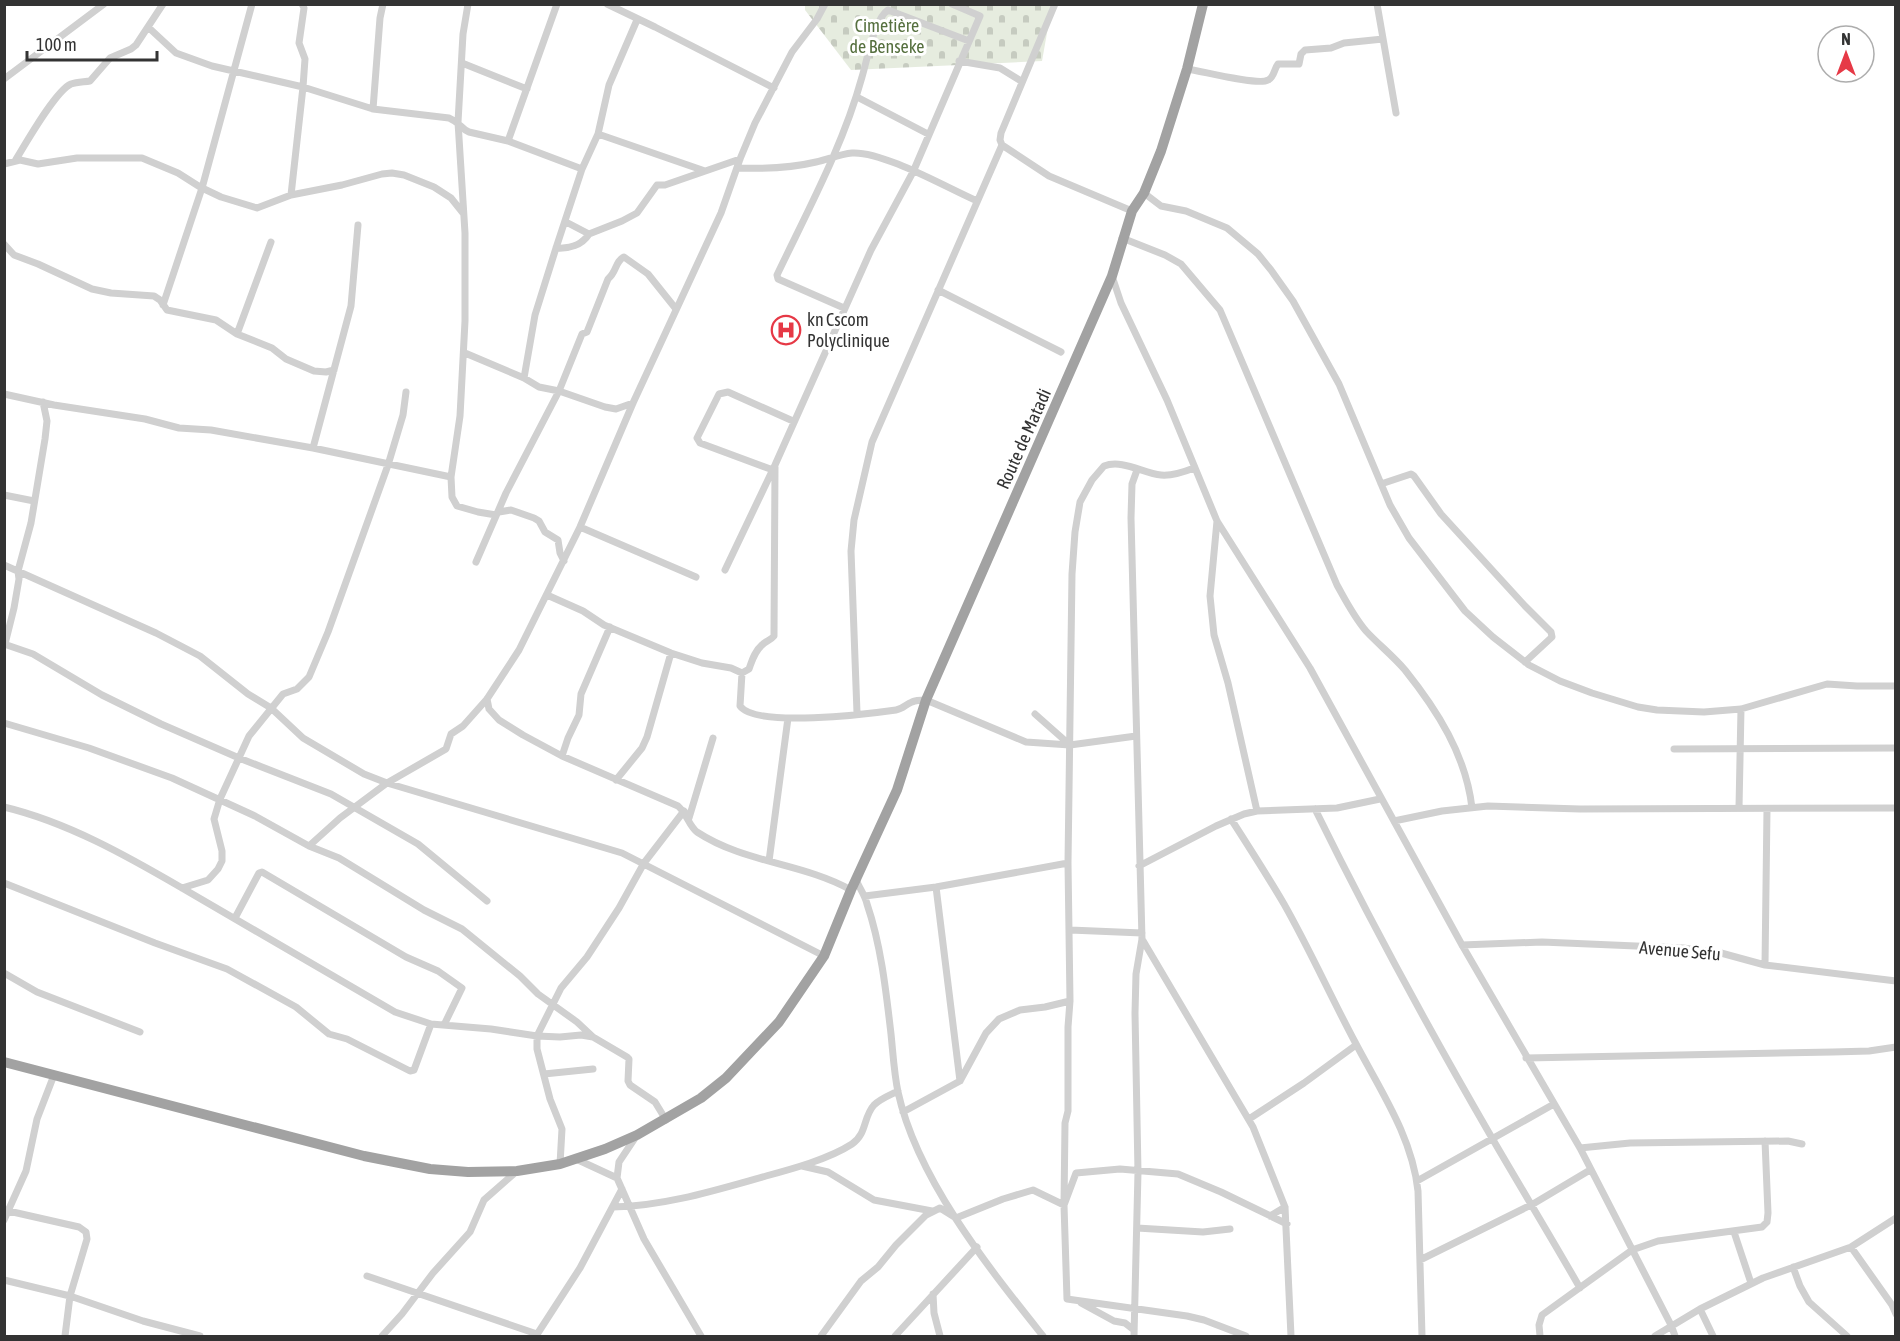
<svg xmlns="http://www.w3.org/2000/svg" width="1900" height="1341" viewBox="0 0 1900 1341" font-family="'Asap Condensed',sans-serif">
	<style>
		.cemetery { fill: url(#cemetery-stones) }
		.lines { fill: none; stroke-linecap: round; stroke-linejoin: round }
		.minor { stroke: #d0d0d0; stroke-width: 7 }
		.trunk { stroke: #a2a2a2; stroke-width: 10 }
		.labels { text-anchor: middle; stroke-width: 6; stroke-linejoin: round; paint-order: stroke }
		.park-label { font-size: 18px; fill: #56703f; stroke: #fff }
		.poi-label { font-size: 18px; fill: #333; stroke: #fff; text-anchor: start }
		.street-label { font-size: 18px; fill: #333; stroke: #fff }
	</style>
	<defs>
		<pattern id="cemetery-stones" width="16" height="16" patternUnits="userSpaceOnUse" patternTransform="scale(1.5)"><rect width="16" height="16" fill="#e6ecdf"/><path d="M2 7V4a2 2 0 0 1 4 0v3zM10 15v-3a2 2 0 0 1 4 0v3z" fill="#c6cbc0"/></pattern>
	</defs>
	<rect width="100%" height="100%" fill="#fff"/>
	<path class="cemetery" d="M805 4 1052 5 1042 61 851 70 805 10Z"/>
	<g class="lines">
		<path class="minor" d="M468 4 463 34 458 122 465 233V321L460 416 451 477 452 497 457 506 478 512 496 515
			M607 4 655 27 774 88
			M1055 4 1001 133 1000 140 1002 145 1049 176 1132 211
			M1377 4 1396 113
			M148 27 176 53 212 66 303 87 373 109 449 118C461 123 460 128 469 132L508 141 582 169
			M959 61 1000 68 1021 81
			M462 63 527 89
			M1187 69C1202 71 1258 86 1268 80 1274 78 1274 69 1278 64H1299L1301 54 1305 50 1331 48 1344 43 1383 39
			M4 79 104 4
			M857 97 928 134
			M373 109 380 18 383 4
			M598 134 705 171
			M508 141 557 4
			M15 161C25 145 55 91 71 84 77 82 84 82 90 81L110 58 131 49 136 45 163 4
			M4 164 20 160 38 164 77 158H142L178 173 200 187 221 197 257 208 291 195 342 185 382 174 392 173 404 175 434 187 451 198 463 213
			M738 168C764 169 791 168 816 162 829 159 840 154 852 153 883 151 947 188 977 201
			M1144 193 1161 206 1186 211 1227 228 1258 254 1271 270 1293 301 1339 384 1390 505 1409 538 1465 611 1493 637 1529 665 1560 681 1592 693 1638 707 1657 710 1704 712 1741 709 1827 684 1857 686H1896
			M291 195 303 87 305 59 299 43 304 8 302 4
			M566 222 589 234
			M1122 238 1165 255 1181 264 1220 310 1337 585C1346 601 1354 617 1366 631 1378 644 1393 656 1405 670 1437 710 1466 755 1472 808
			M4 244 14 255 38 264 92 289 111 293 154 296 160 300 167 310 216 320 237 334 272 348 286 359 314 371 326 372 334 370
			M556 248C569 249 582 245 589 234L622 221 637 213 657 185H665L740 159
			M1112 276 1121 303 1167 400 1217 521 1310 668 1462 945 1580 1148 1671 1325 1675 1336
			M938 290 1061 352
			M163 305 202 188 252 4
			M844 308 778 279 777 275C808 210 843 146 862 77 867 61 874 19 888 10L969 41
			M237 334 271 242
			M465 353 524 378 539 387 559 391 605 407 616 409 633 403
			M524 378 535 315 556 248 582 169 598 134 609 85 637 20
			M4 394 54 405 145 419 179 428 211 430 313 448 451 477
			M313 448 351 306 358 225
			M773 470 700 443 697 438 719 394 728 392 793 421
			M1381 484 1411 474 1414 476 1441 514 1525 606 1551 632 1552 637 1525 662
			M4 495 34 501
			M499 512 511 510 534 518 539 521 545 532 558 540 560 553 564 561
			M1217 521 1210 596 1214 635 1228 683 1257 811
			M580 527 696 577
			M476 562 506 493 559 391 582 334 587 332 608 279C617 272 615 261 624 257L648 274 676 309
			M4 565 156 633 200 656 248 694 271 708 303 738 364 774 387 783 622 853 824 956
			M725 570 775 465 871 250 913 172 980 16 952 4
			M547 595 583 611 604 625 671 653 702 663 731 668 742 673 740 706C756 728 868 714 896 710 903 709 906 704 912 702 916 700 922 700 926 700L1026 742 1070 745 1136 736
			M4 644 33 654 102 695 161 724 239 758 331 794 418 844 487 901
			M5 644 14 608 19 579 18 571 31 523 45 439 47 421 43 402
			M742 673 749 669C752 661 754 652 762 645 766 641 771 640 774 636L775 467
			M487 699 489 709 499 720 523 735 562 756 678 806C687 814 689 826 697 832 744 863 803 863 851 890
			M857 713 851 551 854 520 872 442 1002 145
			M1035 714 1070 745
			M4 723 89 748 172 778 255 816 309 846 339 858 424 910 462 929 520 976 538 994 577 1022 593 1037 627 1057 629 1059 628 1081 630 1085 655 1102 666 1120
			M1674 749 1896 748
			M562 756 568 738 579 715 581 694 610 627
			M616 780 642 748 647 737 671 653
			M4 807C67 822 127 856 182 888 253 930 324 971 395 1012L431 1024 491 1029 537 1036 560 1037 581 1035 593 1037
			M1739 808 1741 709
			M1315 809C1370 921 1430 1031 1492 1138 1521 1188 1551 1237 1580 1288
			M689 818 713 738
			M1231 819C1249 847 1267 875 1284 904 1309 948 1331 997 1355 1042 1380 1090 1412 1136 1418 1191L1422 1336
			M1394 821 1442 811 1488 806 1580 809 1896 808
			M309 846 340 818 387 783 446 749 451 734 463 726 487 699 519 650 580 527 633 403 721 213 740 159 755 123 792 52 817 19 825 4
			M769 861 788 718
			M1139 866 1216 826 1244 814 1257 811 1337 808 1380 799
			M856 879C859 888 865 895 867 904 881 945 886 991 891 1034 893 1053 894 1073 898 1092 917 1179 989 1268 1043 1336
			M4 883 155 943 227 969 296 1007 329 1034 347 1039 410 1071 414 1070 431 1024
			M936 887 960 1081
			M182 888 208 880 218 869 222 861V851L214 819 220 799 249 736 283 694 297 689 309 677 328 632 388 465 403 415 406 392
			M865 896 936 887 1068 863
			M235 918 259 873 262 872 406 957 438 971 462 988 444 1025
			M1070 930 1142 933
			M1142 939 1253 1127 1285 1207 1291 1336
			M1462 945 1542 942 1683 948 1721 953 1765 965 1896 981
			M1765 965 1767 809
			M4 973 37 992 140 1032
			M1526 1058 1833 1052 1869 1051 1896 1047
			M544 1074 593 1069
			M903 1112 960 1081 986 1033 999 1019 1020 1010 1045 1007 1070 1001
			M1249 1119 1304 1083 1356 1045
			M635 1138 619 1162 617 1178 644 1239 701 1336
			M1580 1148 1630 1143 1788 1141 1802 1144
			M576 1159 617 1178
			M560 1164 562 1129 550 1099 537 1049V1036L561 988 587 957 619 908 644 863 684 811
			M802 1166 828 1172 874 1200 932 1211
			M1417 1181 1554 1104
			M613 1207C665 1206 716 1190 766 1176 792 1169 829 1159 852 1144 867 1134 863 1117 874 1105 880 1099 890 1095 898 1091
			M4 1210 79 1227 86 1232 87 1239 70 1296 65 1336
			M1270 1216 1285 1207
			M4 1220 26 1171 37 1119 54 1075
			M1137 1228 1203 1232 1230 1229
			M1734 1232 1751 1283
			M1851 1247 1892 1305 1896 1314
			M1420 1260 1533 1204 1590 1170
			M1793 1267 1800 1286 1809 1302 1847 1336
			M367 1276 537 1334
			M4 1280 70 1296 143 1321 200 1336
			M933 1294 934 1313 940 1336
			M1081 1303 1114 1321 1125 1323 1134 1330
			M1700 1309 1713 1336
			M382 1336 402 1314 433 1273 470 1232 484 1200 517 1171
			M536 1336 580 1268 622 1189
			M821 1336 861 1281 878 1267 896 1245 926 1215 940 1208 956 1218 1003 1199 1033 1190 1064 1205 1065 1123 1068 1111V1027L1070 1001 1068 863 1072 574 1075 532 1080 502 1092 480 1104 466C1122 459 1143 473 1161 475 1172 476 1184 472 1194 468
			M895 1336 977 1247
			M1134 1336 1138 1172 1135 1013 1136 974 1142 939 1131 518 1132 484 1137 470
			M1246 1336 1204 1320 1187 1316 1067 1299 1064 1205 1076 1173 1120 1169 1178 1174 1221 1192 1287 1224
			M1540 1336 1539 1325 1542 1315 1632 1250 1658 1241 1762 1227 1767 1222 1768 1213 1765 1141
			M1655 1336 1700 1309 1763 1278 1851 1247 1896 1218"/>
		<path class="trunk" d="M4 1062 364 1156 430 1169 468 1172 517 1171 560 1164 605 1149 637 1135 701 1098 726 1078 779 1022 824 956 851 890 897 790 926 700 1112 276 1132 211 1144 193 1161 151 1187 69 1203 4"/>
	</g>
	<defs>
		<g id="hospital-ring" transform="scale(1.5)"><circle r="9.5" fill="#fff" stroke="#e63946" stroke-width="1.5"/><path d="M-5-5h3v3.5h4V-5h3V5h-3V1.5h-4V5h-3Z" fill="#e63946"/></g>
	</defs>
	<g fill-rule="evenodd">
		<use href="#hospital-ring" x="786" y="330"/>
	</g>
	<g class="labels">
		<g class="park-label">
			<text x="887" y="32">Cimetière<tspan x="887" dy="21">de Benseke</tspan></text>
		</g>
		<g class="poi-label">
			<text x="807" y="326">kn Cscom<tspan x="807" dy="21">Polyclinique</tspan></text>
		</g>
		<g class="street-label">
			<text transform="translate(1024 439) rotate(-66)" y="6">Route de Matadi</text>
			<text transform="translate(1680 951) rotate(5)" y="6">Avenue Sefu</text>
		</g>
	</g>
	<rect width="1900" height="1341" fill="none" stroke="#333333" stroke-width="12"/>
	<g transform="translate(1846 54)"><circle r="28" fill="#ffffff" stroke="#adadad" stroke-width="1.5"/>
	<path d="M0-4.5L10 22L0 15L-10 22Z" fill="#e63946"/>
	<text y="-9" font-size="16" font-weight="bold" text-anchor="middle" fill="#333333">N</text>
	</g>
	<path d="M27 51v9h130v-9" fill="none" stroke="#333333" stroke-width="3"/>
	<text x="36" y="51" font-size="18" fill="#333333" stroke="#ffffff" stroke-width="4.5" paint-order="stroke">100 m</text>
</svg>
